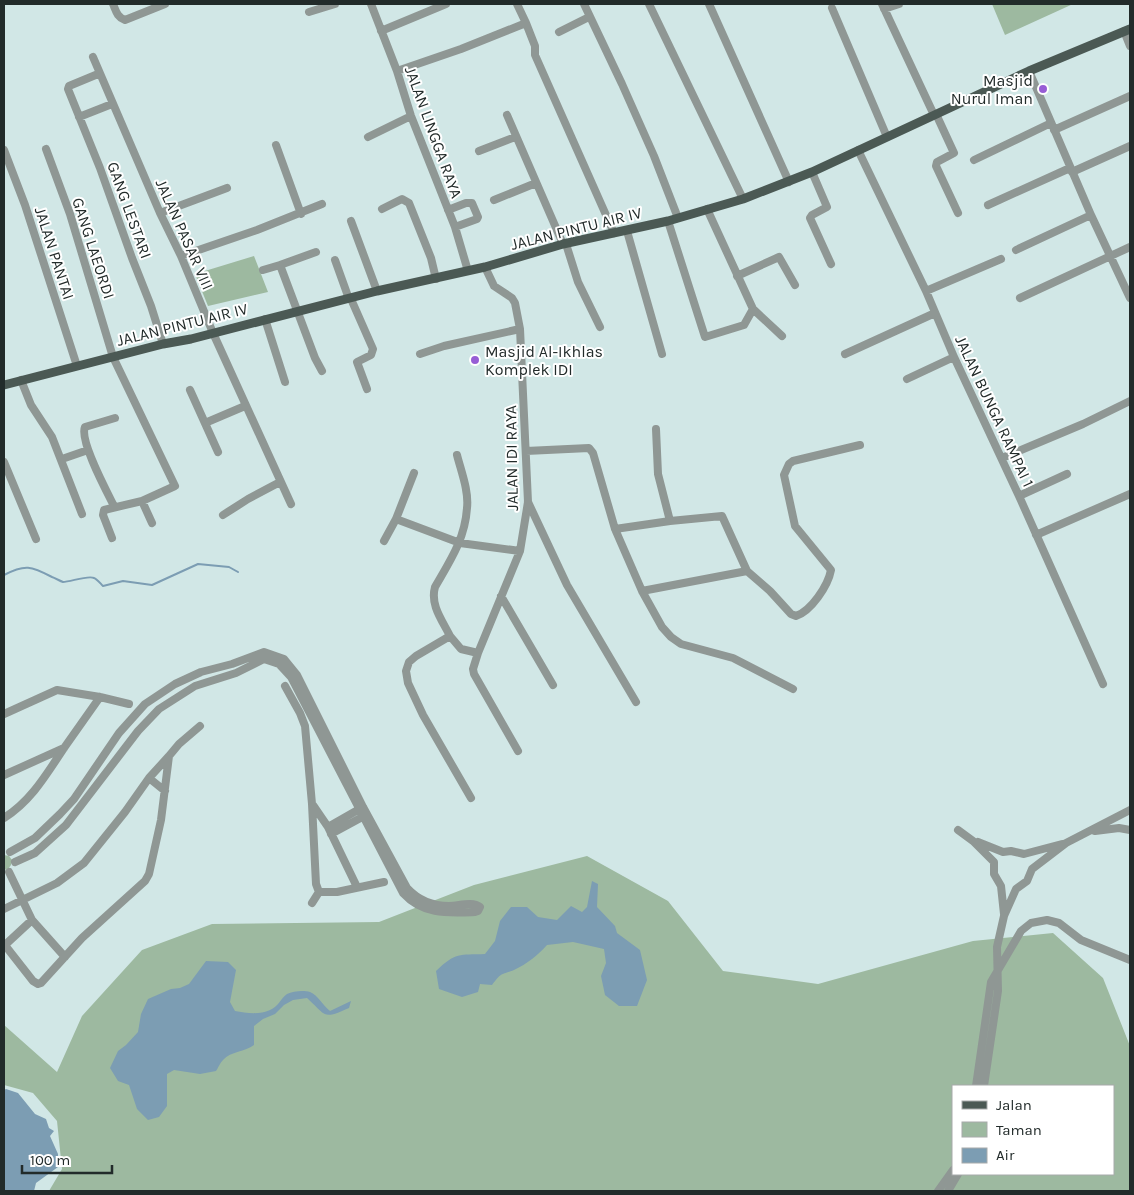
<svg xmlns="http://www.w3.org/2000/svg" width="1134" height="1195" viewBox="0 0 1134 1195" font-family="Karla,sans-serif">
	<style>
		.green { fill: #9db9a0; fill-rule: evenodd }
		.water { fill: #7c9db3 }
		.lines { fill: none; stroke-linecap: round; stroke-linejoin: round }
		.stream { stroke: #7c9db3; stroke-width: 2 }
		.minor { stroke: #8f9794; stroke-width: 8 }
		.major { stroke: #4b5954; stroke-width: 9 }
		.poi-dot { fill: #975dd5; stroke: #fff; stroke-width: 2 }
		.labels { text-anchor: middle; stroke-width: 4; stroke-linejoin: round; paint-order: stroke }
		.poi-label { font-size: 16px; fill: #222b2a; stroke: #fff; text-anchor: end }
		.street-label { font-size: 16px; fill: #222b2a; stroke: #fff }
	</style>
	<rect width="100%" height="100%" fill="#d1e7e6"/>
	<path class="green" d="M992 4H1073L1005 35Z
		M254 256 268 292 208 306 195 274Z
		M4 855 9 856 12 860 11 865 8 869 4 870Z
		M587 856 668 901 723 971 818 984 973 941 1053 933 1103 978 1130 1046V1191H49L62 1169 57 1121 33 1093 4 1085V1025L57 1072 82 1016 142 950 212 924 379 922 474 885ZM953 1086H1113V1174H953Z"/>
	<path class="water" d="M592 881 598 884 597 907 615 926 617 933 640 950 647 980 637 1006H619L605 995 601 976 606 963 604 949 573 942 547 945C538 955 527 964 514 970 500 976 503 971 492 985L480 984 478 992 462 997 439 989 436 971C456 952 459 955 485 954L495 941 500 921 511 907H527L538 917 557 920 571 906 582 912 587 907Z
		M206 961 228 962 236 970 230 1002 235 1011C246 1013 259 1015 270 1010 278 1007 281 998 287 994 293 991 304 990 310 992 318 995 323 1006 330 1011L351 1001 349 1008C322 1020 327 1016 307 998L293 1000 284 1005 275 1014 263 1019 254 1026V1045C245 1052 231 1051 223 1060 220 1063 218 1068 216 1071L200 1074 174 1070 167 1074V1106L159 1117 148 1120 137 1109 129 1085 118 1081 110 1068 118 1051 126 1045 138 1032 141 1014 148 999 171 989 180 988 189 984Z
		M6 1089 18 1093 35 1114 46 1119 49 1128 54 1131 50 1136 58 1154V1167L36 1183 34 1191H4V1090Z"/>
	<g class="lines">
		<path class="stream" d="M4 575C25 564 31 566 52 577 55 578 60 581 63 582 70 582 88 575 94 578 97 579 100 583 103 586L123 581 152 585 198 564 229 567 238 572"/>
		<path class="minor" d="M113 4C116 11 117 17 125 20L165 4
			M371 4 397 71 411 116 455 227 468 271
			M517 4 526 23
			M584 4 622 84 654 156 678 218
			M649 4 743 199
			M709 4 789 182
			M882 4 934 115
			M832 8 887 137
			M884 9 899 4
			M309 12 335 4
			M381 31 446 4
			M1124 31 1130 46
			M559 32 589 17
			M93 57 160 213 181 256 213 333 291 504
			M397 71 461 49 526 23 535 46V55L614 233
			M1029 71 1091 215 1130 298
			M98 74 69 86 68 89 100 168 132 258 151 306 163 344
			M936 114 954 153 937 162 936 166 958 213
			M507 115 563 244
			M79 117 112 104
			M1054 130 1130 96
			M368 137 411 116
			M276 145 301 214
			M46 149 70 214 113 357 175 486 142 501 104 510 103 515 112 538
			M4 150 25 205 77 366
			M858 150 926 291 954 357 1019 496 1103 684
			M479 151 515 137
			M974 160 1051 123
			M812 172 827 207 812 215 810 218 831 264
			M1072 172 1130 146
			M494 200 536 183
			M988 205 1070 168
			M382 209 402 199 409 203 431 258 436 279
			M707 209 753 309 782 336
			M448 210 466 203H472L478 217 477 219 455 227
			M160 213 227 188
			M351 221 377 291
			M668 221 705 337 744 325 753 309
			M627 231 662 354
			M566 244 578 282 600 327
			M1016 250 1091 215
			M316 252 280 265 315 358 322 371
			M181 256 257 230 322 204
			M335 260 349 299
			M485 267 494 286 512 298 515 303 520 329 528 502 520 551 478 653 473 669 474 674 518 751
			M263 270 280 265
			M737 276 779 257 795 285
			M926 291 1001 259
			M1020 298 1130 247
			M351 299 373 349 371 355 357 362 367 389
			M265 319 285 382
			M420 354 444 346 520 329
			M845 354 935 313
			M907 379 954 357
			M21 380 31 405 52 437 82 514
			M190 390 218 452
			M205 423 245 406
			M656 429 658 474 670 521
			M526 451 589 448 593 453 615 529 642 591 662 627 671 637 681 644 733 658 793 689
			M1002 458 1083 424 1130 401
			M62 459 88 450
			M4 462 36 539
			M1019 496 1067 474
			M142 501 152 523
			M528 502 567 585 636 702
			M114 506C107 492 79 440 85 427L115 418
			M223 515 248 499 280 482
			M396 519 460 543 520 551
			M615 529 670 521 722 516 747 571 770 591 791 614 796 616C811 611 828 586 831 570L795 526 784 475 789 464 793 461 860 445
			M1036 535 1130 494
			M384 541 396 519 414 473
			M642 591 747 571
			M501 596 553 685
			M450 636C442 620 430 605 435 587 450 561 465 539 467 508 469 491 461 471 457 455
			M285 686 300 713 305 726 312 804 316 884 319 892H337L384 882
			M4 714 57 690 100 697 129 704
			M4 775 64 748
			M149 778 165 791
			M471 798 423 715 408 683 406 671 409 662 416 656 450 636 461 649 478 653
			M313 805 328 827 357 887
			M4 818C31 801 46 775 64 748 76 731 88 714 100 697
			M328 827 363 807
			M958 830 973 841 994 862V874L1001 886 1004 914
			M1095 831 1119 828 1130 830
			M331 834 366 815
			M978 842 1003 852 1011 851 1024 854 1062 844
			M10 852 35 838 60 814 74 799 119 733 145 704 175 684 201 672 232 664 264 652 284 659 297 675 363 807 407 888C418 900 433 906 449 906 459 906 472 901 480 907L478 911 475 912C448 913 423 915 403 893L291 677 279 664 264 659 236 673 195 686 159 709 138 731 66 825 35 853 15 862
			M9 872 32 920 65 957
			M312 903 319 892
			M4 909 57 883 84 863 125 812 149 778 169 756
			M4 944 33 981 38 984 41 983 82 938 145 881 149 874 161 820 169 756 179 744 200 726
			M5 945 32 920
			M976 1086 991 982 1021 931 1031 923 1047 920 1059 923 1081 940 1130 960
			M984 1086 998 991 997 947 1004 916 1016 889 1027 881 1032 869 1066 843 1130 810
			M938 1191 953 1170
			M948 1191 958 1174"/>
		<path class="major" d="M4 385 163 344 191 339 377 291 485 267 563 244 668 221 743 199 812 172 1029 71 1130 29"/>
	</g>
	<g class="poi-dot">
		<circle cx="1043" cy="89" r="5"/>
		<circle cx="475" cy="360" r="5"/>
	</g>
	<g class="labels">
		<g class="poi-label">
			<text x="1033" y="86">Masjid<tspan x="1033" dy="18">Nurul Iman</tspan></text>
			<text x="485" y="357" text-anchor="start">Masjid Al-Ikhlas<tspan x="485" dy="18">Komplek IDI</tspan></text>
		</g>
		<g class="street-label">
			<text transform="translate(434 132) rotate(70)" y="6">JALAN LINGGA RAYA</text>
			<text transform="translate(130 210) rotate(70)" y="6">GANG LESTARI</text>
			<text transform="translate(576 228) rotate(-14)" y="6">JALAN PINTU AIR IV</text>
			<text transform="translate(185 234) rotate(66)" y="6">JALAN PASAR VIII</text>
			<text transform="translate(94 248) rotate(72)" y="6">GANG LAEORDI</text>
			<text transform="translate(55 253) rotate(72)" y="6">JALAN PANTAI</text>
			<text transform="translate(182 324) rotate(-14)" y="6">JALAN PINTU AIR IV</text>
			<text transform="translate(995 411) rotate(65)" y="6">JALAN BUNGA RAMPAI 1</text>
			<text transform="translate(511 458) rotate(-91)" y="6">JALAN IDI RAYA</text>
		</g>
	</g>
	<rect width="1134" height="1195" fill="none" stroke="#222b2a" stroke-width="10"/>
	<rect x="952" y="1085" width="162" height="90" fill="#ffffff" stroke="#a7aaaa"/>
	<rect x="962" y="1101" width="25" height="8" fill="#4b5954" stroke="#a7aaaa"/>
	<text x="996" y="1110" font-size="15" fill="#222b2a">Jalan</text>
	<rect x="962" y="1122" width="25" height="15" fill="#9db9a0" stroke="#a7aaaa"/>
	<text x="996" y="1135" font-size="15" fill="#222b2a">Taman</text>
	<rect x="962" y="1148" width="25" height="15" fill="#7c9db3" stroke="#a7aaaa"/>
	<text x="996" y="1160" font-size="15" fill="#222b2a">Air</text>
	<path d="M22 1165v8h90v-8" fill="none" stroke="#222b2a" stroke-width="2.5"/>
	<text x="30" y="1165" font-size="15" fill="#222b2a" stroke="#ffffff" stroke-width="4" paint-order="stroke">100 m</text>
</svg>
